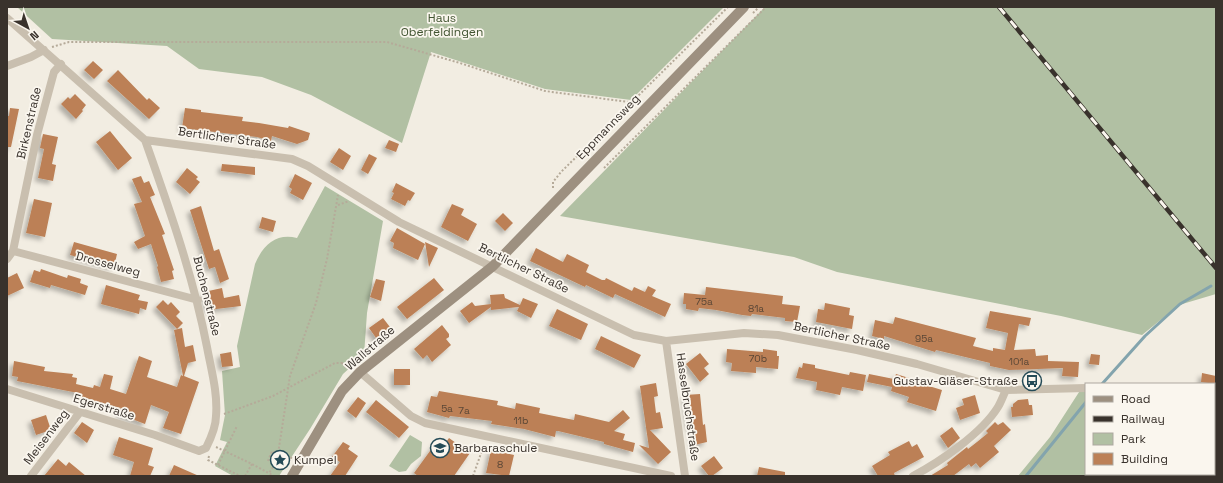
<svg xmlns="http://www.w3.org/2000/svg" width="1223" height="483" viewBox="0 0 1223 483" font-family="'Space Grotesk',sans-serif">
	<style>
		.green { fill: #b1c0a3 }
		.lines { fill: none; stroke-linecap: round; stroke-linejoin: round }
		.stream { stroke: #83a4ad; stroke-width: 3 }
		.building { fill: #bc8056; filter: url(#shadow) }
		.path { stroke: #b5aa99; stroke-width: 2; stroke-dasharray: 2 2; stroke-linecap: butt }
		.street { stroke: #c9bfaf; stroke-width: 8 }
		.secondary { stroke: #9d9080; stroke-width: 10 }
		.rail-casing { stroke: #39322c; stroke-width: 4.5 }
		.rail { stroke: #faf6ee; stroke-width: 3; stroke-dasharray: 9; stroke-linecap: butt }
		.labels { text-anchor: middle; stroke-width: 3.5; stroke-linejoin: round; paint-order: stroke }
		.number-label { font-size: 10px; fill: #5a4636 }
		.park-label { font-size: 12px; fill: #425532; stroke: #faf6ee }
		.street-label { font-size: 12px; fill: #39322c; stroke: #faf6ee }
		.poi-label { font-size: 12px; fill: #39322c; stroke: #faf6ee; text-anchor: start }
	</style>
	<defs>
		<filter id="shadow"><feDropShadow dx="-3.5" dy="3.5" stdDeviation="2" flood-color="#0004"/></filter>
	</defs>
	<rect width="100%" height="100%" fill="#f2ede2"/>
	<path class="green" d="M17 7H724L631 100 545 89 431 52 402 143 311 95 262 77 199 69 167 46 52 39Z
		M765 7H1216V294L1179 305 1142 335 1061 316 837 272 794 257 560 216Z
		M325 186 383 221 367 313 364 355 343 374 310 429 279 476H233L215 466 227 442 220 440 225 415 222 371 240 367 237 346 255 264C263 245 276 233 297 238Z
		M1081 389H1086V474H1214V406H1216V476H1018L1050 437Z
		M410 435 422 442 421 456 411 464 406 471 399 472 389 466Z"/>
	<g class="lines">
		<path class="stream" d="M1102 384 1145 336 1180 304 1211 286
			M1026 476 1086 402"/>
	</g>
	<path class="building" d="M93 61 103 70 94 79 84 70Z
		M118 70 147 100 149 98 160 108 149 119 107 81Z
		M75 94 86 105 82 110 83 111 76 119 61 104 68 97 70 99Z
		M10 108 19 109 11 147H7V116H9Z
		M185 108 201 110V112L243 117 242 121 259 123 288 128 289 126 310 133 308 140 297 144 272 136 271 141 257 137 182 128Z
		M110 131 132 158 118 170 96 142Z
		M43 134 58 137 52 164 56 165 53 181 38 178 44 149 40 148Z
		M389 140 399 144 396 152 385 148Z
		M339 148 351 156 343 170 330 162Z
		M369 154 377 158 368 174 361 170Z
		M222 164 255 167V175L221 171Z
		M187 168 198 177 196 179 200 182 190 194 176 182Z
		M295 174 312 183 303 200 290 193 292 189 289 187Z
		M141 176 144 183 149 181 155 195 150 197 165 234 162 235 174 270 172 271 174 279 161 282 157 267 158 266 151 244 138 249 134 242 145 236 134 204 142 202 132 179Z
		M396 183 415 193 410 201 408 200 405 206 391 199 394 193 392 192Z
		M34 199 52 203 45 237 26 233Z
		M452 204 464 209 461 215 477 224 468 241 441 227Z
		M201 206 214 251 219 249 229 279 220 283 215 267 209 269 190 210Z
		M503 213 513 223 505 231 495 221Z
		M262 217 276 221 273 232 259 228Z
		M397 228 425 244 418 260 393 248 394 243 390 241Z
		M74 242 117 254 114 267 70 255Z
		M425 242 438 248 429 267Z
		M536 248 563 262 567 254 589 265 586 272 602 280H605L606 278 632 291 634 287 645 292 648 286 656 290 652 296 671 304 665 317 615 294 613 298 586 285 585 287 530 261Z
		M41 269 67 278 68 275 81 279 80 283 88 286 85 295 51 285 50 288 30 282 34 270 40 272Z
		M17 273 24 288 7 296V278Z
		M434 278 444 290 407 319 397 307Z
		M376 279 385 281 381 301 370 297Z
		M106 285 140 295 138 300 148 302 146 310 140 308 139 314 101 304Z
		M706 287 783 296 782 304 800 306 797 322 785 321V318L752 314 751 316 742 315 716 310 699 308 698 311 686 309V304H683L684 293 705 295Z
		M222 288 224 298 239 295 241 306 208 310 204 292Z
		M504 294 505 298 520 305 523 298 538 304 531 318 517 311 519 307 491 310V307L469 323 460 311 472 302 475 306 491 304 490 295Z
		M163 300 168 305 171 302 180 312 176 316 183 323 177 329 156 307Z
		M825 303 850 308 849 315 854 316 852 329 816 322 818 309 824 310Z
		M557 309 588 324 581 340 549 326Z
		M990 311 1031 318 1029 326 1019 324 1014 350 1035 349 1036 356 1048 355V361L1079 362 1078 377 1062 376 1063 368 1009 370 990 366V363L936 350 935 352 884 336V339L872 336 875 320 893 324 895 317 976 338 973 346 993 351V348L1005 350 1008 333 986 328Z
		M383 318 393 331 379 342 369 328Z
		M442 325 449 334V337L446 339 451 345 432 362 427 355 423 359 414 349Z
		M182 328 185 347 193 345 196 361 188 363 184 376 199 382 181 434 163 428 169 412 151 405 145 424 119 414 121 408 78 396V393L17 381 18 377 12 376 14 361 45 367 44 371 73 374 72 377 77 378 76 384 93 388 94 385 100 387 104 374 113 376 110 389 126 394 139 356 152 361 147 377 177 387 181 375 183 376 174 330Z
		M601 336 641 355 634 368 595 349Z
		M727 349 763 352V349L777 351V356H779L778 369 756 367V373L731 371 732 363 726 362Z
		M231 352 233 366 222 367 220 354Z
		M700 353 709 364 704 368 709 374 700 382 686 364Z
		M1091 354 1100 355 1099 365 1089 364Z
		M803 363 815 365V368L849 375 850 372 866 375 863 391 842 387 840 395 816 390 817 382 796 378 799 367 802 368Z
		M394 369H410V385H394Z
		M1202 373 1216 376V384L1201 382Z
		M869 374 894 379 896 374 909 378V380L942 390 936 411 907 402 909 397 891 391 892 387 867 382Z
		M656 383 658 396 654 397 656 413 660 412 663 428 650 430 671 452 658 464 639 445 649 448 640 386Z
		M439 391 498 401 497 405 515 409 516 403 540 408 539 413 574 420 575 414 609 422 623 410 630 418 614 431 625 434 623 440 635 443 633 452 604 444V442L558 431H556L555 437 524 429 491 424 492 421 450 416 449 418 427 412 431 396 437 397Z
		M700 394 703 425 705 424 707 442 694 445 691 426H689L685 395Z
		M975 395 980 413 960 420 956 408 964 405 962 399Z
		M358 397 366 403 356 418 347 411Z
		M1028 399 1029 405H1032L1033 415 1012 417 1011 407H1013V404L1018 400Z
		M376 400 409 427 399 438 366 412Z
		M46 415 51 430 36 435 31 420Z
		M82 422 94 430 87 443 74 433Z
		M995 422 998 425 1003 422 1011 430 994 446 999 452 980 468 976 463 971 467 969 464 953 476H930L948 465 947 463 967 447 968 449 977 442 988 433 986 431Z
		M952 427 960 438 948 448 940 436Z
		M119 437 153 448 148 465 154 467 150 476H130L134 462 113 455Z
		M449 438 470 453 454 476H418L414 473 438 440 444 445Z
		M909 441 912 447 917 444 924 457 894 473 895 476H878L872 466 890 455 888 452Z
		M343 442 350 446 348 449 358 456 345 476H330L340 462 332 457Z
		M491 450 514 455 509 476 486 473Z
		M714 456 723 468 712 476H709L701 466Z
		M58 459 66 466 69 462 86 476H44Z
		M174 465 199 476H169Z
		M759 467 785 472V476H757Z"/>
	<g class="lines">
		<path class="path" d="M753 13 759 7
			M52 47 69 42H387L460 63 545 91 629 102 633 106
			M604 168 766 7
			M553 188V182L561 172 728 7
			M338 205 349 201
			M342 363 348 369
			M224 414 273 396 335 363H354
			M216 447 252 464 274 476
			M209 456 208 460 240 476
			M292 458 278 454 290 376 316 303 327 259 338 195
			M268 461 272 451 278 454 277 461 269 473
			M218 465 237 426
			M245 476 252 464
			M473 476 484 445"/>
		<path class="street" d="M7 18 145 140 292 159 308 166 399 222 634 335 666 341 744 333 778 335 857 350 917 364 1006 390 1086 388
			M7 66 31 57 44 50
			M13 251 198 300
			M7 259 13 251 37 135 54 72 61 64
			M666 341 685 476
			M360 372 411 416 425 423 671 476
			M7 389 155 435 199 451 206 448C211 438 216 427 216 416 218 393 211 369 207 347 193 275 169 208 145 140
			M1214 403H1216
			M31 476 80 412
			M913 476C940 462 982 433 998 407 1001 402 1003 396 1006 390"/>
		<path class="secondary" d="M292 476 342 391 360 372 493 266 744 7"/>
		<g class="rail-casing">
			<path id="rail" d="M999 7 1216 268"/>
		</g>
		<use href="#rail" class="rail"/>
	</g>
	<defs>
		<g id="bus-ring" transform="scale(1)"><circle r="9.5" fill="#faf6ee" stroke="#254b57" stroke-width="1.5"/><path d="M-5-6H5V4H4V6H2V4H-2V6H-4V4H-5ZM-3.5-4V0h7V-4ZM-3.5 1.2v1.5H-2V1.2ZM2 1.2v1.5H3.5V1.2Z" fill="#254b57"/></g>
		<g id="school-ring" transform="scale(1)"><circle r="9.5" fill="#faf6ee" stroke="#254b57" stroke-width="1.5"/><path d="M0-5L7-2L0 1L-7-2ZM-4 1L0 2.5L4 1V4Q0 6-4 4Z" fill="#254b57"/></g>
		<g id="sight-ring" transform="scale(1)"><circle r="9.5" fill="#faf6ee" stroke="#254b57" stroke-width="1.5"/><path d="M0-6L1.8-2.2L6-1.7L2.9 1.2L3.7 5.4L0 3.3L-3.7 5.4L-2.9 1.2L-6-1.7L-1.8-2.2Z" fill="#254b57"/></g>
	</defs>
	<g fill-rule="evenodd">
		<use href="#bus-ring" x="1032" y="381"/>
		<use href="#school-ring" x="440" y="448"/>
		<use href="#sight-ring" x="280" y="460"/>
	</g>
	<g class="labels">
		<g class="number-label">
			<text x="704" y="305">75a</text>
			<text x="756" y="312">81a</text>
			<text x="924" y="342">95a</text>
			<text x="758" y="362">70b</text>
			<text x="1019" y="365">101a</text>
			<text x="447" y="412">5a</text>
			<text x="464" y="414">7a</text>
			<text x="521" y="424">11b</text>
			<text x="500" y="468">8</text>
		</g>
		<g class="park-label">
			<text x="442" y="22">Haus<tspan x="442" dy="14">Oberfeldingen</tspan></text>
		</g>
		<g class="street-label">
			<text transform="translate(29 123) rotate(-77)" y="4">Birkenstraße</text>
			<text transform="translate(608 127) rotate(-46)" y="4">Eppmannsweg</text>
			<text transform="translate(227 138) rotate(8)" y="4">Bertlicher Straße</text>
			<text transform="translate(108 264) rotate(15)" y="4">Drosselweg</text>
			<text transform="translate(524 268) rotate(26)" y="4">Bertlicher Straße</text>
			<text transform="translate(207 296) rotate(76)" y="4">Buchenstraße</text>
			<text transform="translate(842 336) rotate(12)" y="4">Bertlicher Straße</text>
			<text transform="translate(370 348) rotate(-41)" y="4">Wallstraße</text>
			<text transform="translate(104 407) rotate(17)" y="4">Egerstraße</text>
			<text transform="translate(688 407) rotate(82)" y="4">Hasselbruchstraße</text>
			<text transform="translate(46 437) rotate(-53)" y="4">Meisenweg</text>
		</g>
		<g class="poi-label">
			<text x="1018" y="385" text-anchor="end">Gustav-Gläser-Straße</text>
			<text x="454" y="452">Barbaraschule</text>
			<text x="294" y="464">Kumpel</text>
		</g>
	</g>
	<rect width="1223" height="483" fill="none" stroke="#39322c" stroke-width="16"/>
	<rect x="1085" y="383" width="130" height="92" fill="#faf6ee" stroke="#ada8a0"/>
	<rect x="1093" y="396" width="20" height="6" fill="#9d9080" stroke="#ada8a0"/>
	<text x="1121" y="403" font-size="12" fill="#39322c">Road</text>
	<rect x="1093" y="416" width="20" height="6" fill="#39322c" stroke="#ada8a0"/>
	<text x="1121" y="423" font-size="12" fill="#39322c">Railway</text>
	<rect x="1093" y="433" width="20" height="12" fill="#b1c0a3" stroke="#ada8a0"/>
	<text x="1121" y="443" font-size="12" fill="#39322c">Park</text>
	<rect x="1093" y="453" width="20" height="12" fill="#bc8056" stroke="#ada8a0"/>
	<text x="1121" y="463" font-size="12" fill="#39322c">Building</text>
	<g transform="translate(28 28) rotate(140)" stroke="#faf6ee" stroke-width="3" paint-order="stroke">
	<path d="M0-3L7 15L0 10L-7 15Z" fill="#39322c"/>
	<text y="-6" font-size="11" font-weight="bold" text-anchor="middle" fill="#39322c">N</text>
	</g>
</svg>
